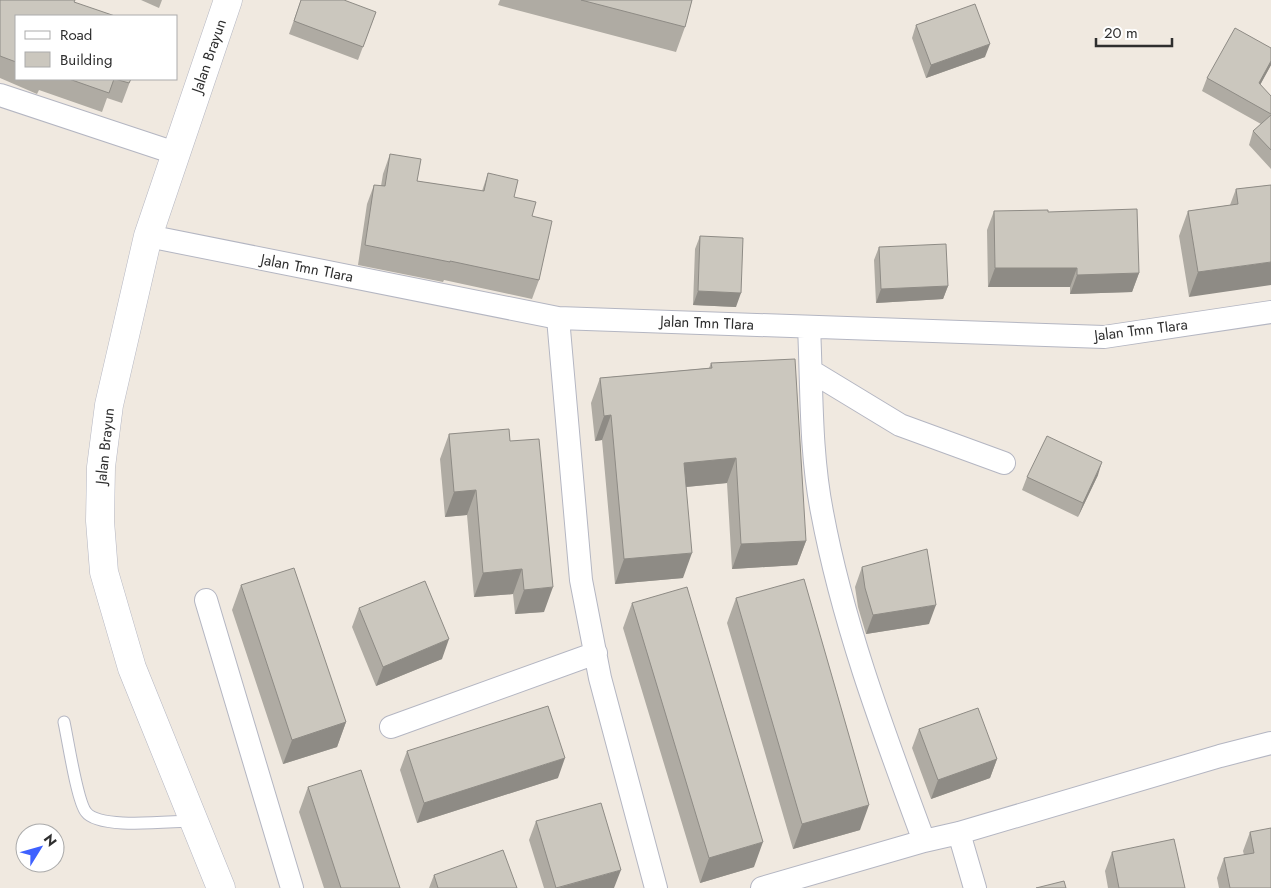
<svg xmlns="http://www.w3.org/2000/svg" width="1271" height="888" viewBox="0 0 1271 888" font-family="Jost,sans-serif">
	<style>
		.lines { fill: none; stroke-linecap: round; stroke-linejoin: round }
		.lane-casing { stroke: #b4b6c2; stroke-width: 13 }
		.street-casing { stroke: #b4b6c2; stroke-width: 24 }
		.secondary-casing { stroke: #b4b6c2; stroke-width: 29 }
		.lane { stroke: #fff; stroke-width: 11 }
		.street { stroke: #fff; stroke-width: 22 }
		.secondary { stroke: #fff; stroke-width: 28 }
		.wall { fill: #afaba3 }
		.shaded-wall { fill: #8e8b85 }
		.building { fill: #cbc7be; stroke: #8e8b85 }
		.labels { text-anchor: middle; stroke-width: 4; stroke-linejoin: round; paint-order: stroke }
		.street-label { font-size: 15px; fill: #2e2e2e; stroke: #fff }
	</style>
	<rect width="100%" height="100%" fill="#f0e9e0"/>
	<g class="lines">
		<g class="lane-casing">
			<path id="lane" d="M64 722C68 740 77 801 86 812 99 830 171 821 192 821"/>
		</g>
		<g class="street-casing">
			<path id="street" d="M0 95 175 153
				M148 236 558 318 1104 337 1271 312
				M558 318 581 580 600 678 656 888
				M809 327C812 388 810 451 822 512 843 625 884 733 924 841
				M811 371 900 425 1004 463
				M206 600 292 888
				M391 727 596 653
				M959 833 975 888
				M762 888 924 841 959 833 1220 756 1271 743"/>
		</g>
		<g class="secondary-casing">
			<path id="secondary" d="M221 888 132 668 104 572 100 521 101 467 109 405 148 236 228 0"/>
		</g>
		<use href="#lane" class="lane"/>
		<use href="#street" class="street"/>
		<use href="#secondary" class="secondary"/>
	</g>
	<path class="wall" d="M0 0 16 16V79H131L122 103 107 98 102 112 39 90 37 94 0 78Z
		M141 0H162L159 8Z
		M301 0 376 12 358 60 289 34Z
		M500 0H692L685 27 676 52 498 5Z
		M916 25 985 57 926 78 912 38Z
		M1271 48V65L1260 85 1271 96V169L1249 145 1253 131 1261 124 1202 91 1207 78Z
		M390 154 417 181 482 191 488 173 514 197 539 280 532 299 444 280 443 282 358 265 367 204 374 185 381 186 383 174Z
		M1271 185 1189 297 1179 236 1188 211 1230 205 1236 189Z
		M994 211 1048 212 1139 273 1132 292 1070 294V287H988L987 230Z
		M700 236 736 307 693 305 695 249Z
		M879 247 948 286 943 299 876 303 874 260Z
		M711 363 806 541 797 565 732 569 727 483 686 487 683 578 615 584 602 440 595 441 591 403 600 378 709 368Z
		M449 434 510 441 544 612 515 614 513 594 474 597 467 515 445 517 440 459Z
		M1098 475 1078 517 1022 490 1027 477Z
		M862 567 929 624 866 634 858 607 855 587Z
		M241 585 346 722 337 747 283 764 232 610Z
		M736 598 860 830 793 849 727 623Z
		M632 603 754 867 700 883 623 628Z
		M359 608 442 659 376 686 352 627Z
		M919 729 997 759 990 778 931 799 912 748Z
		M407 751 558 778 417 823 400 770Z
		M308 787 400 888H324L299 812Z
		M536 821 614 888H544L529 840Z
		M1250 832 1271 888H1219L1217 878 1224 858 1244 855 1243 851Z
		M1112 852 1185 888H1108L1105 871Z
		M434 875 517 888H429Z"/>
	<path class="shaded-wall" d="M990 44 985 57 926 78 931 65Z
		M1271 61V65L1254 96 1259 83Z
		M1271 262V285L1189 297 1198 272Z
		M995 268H1077L1070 287H988Z
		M1139 273 1132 292 1070 294 1077 275Z
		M948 286 943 299 876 303 881 289Z
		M698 291 741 293 736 307 693 305Z
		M611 415 602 440 595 441 604 416Z
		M736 458 727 483 675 488 684 463Z
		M1102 462 1098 475 1078 517 1083 503Z
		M476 490 467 515 445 517 454 492Z
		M806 541 797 565 732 569 741 544Z
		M692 553 683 578 615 584 624 559Z
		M522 569 513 594 474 597 483 573Z
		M553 587 544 612 515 614 524 590Z
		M936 605 929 624 866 634 873 615Z
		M449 639 442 659 376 686 383 667Z
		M346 722 337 747 283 764 292 740Z
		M565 758 558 778 417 823 424 803Z
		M997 759 990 778 931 799 938 780Z
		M869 805 860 830 793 849 802 824Z
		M763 842 754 867 700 883 709 858Z
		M621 870 614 888H558Z"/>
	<path class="building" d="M0 0H75L74 2 115 16H16V62L0 56Z
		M301 0H344L376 12 363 47 294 21Z
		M581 0H692L685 27Z
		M975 4 990 44 931 65 916 25Z
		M1235 28 1271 48V61L1259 83 1271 96V114L1207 78Z
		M69 79H114L109 93Z
		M115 79H131L129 83Z
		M1271 115V150L1253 131Z
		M390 154 421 159 417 181 484 191 488 173 518 180 514 197 536 202 532 216 552 221 539 280 450 261V262L365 245 374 185 385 186Z
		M1271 185V262L1198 272 1188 211 1238 204 1236 189Z
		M1137 209 1139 273 1077 275V268H995L994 211 1048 210V212Z
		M700 236 743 238 741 293 698 291Z
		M946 244 948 286 881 289 879 247Z
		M795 359 806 541 741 544 736 458 684 463 692 553 624 559 611 415 604 416 600 378 712 368 711 363Z
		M509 429 510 441 539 439 553 587 524 590 522 569 483 573 476 490 454 492 449 434Z
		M1047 436 1102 462 1083 503 1027 477Z
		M927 549 936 605 873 615 865 588 862 567Z
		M294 568 346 722 292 740 241 585Z
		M804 579 869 805 802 824 736 598Z
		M425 581 449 639 383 667 359 608Z
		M687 587 763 842 709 858 632 603Z
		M548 706 565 758 424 803 407 751Z
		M978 708 997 759 938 780 919 729Z
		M361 770 400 888H341L308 787Z
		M601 803 621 870 556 888 536 821Z
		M1271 828V888H1230L1224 858 1254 853 1250 832Z
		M1174 839 1185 888H1119L1112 852Z
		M503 850 517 888H438L434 875Z
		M1064 881 1066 888H1036Z"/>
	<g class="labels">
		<g class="street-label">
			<text transform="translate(209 56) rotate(-71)" y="5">Jalan Brayun</text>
			<text transform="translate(307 268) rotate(11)" y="5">Jalan Tmn TIara</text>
			<text transform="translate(707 323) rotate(2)" y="5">Jalan Tmn TIara</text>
			<text transform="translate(1141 330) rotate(-7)" y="5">Jalan Tmn TIara</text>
			<text transform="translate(105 446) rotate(-84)" y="5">Jalan Brayun</text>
		</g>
	</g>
	<rect x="15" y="15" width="162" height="65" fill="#ffffff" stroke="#ababab"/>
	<rect x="25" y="31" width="25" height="8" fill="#ffffff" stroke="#ababab"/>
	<text x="60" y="40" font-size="15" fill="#2e2e2e">Road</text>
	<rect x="25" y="52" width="25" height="15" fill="#cbc7be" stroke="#ababab"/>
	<text x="60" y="65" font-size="15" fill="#2e2e2e">Building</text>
	<g transform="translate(40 848) rotate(53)"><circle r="24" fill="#ffffff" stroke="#ababab"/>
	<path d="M0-4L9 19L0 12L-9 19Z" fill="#3e61ff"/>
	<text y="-8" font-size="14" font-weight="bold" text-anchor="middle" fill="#2e2e2e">N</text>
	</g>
	<path d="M1096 38v8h76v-8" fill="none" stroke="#2e2e2e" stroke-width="2.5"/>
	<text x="1104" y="38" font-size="15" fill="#2e2e2e" stroke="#ffffff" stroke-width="4" paint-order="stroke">20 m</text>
</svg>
